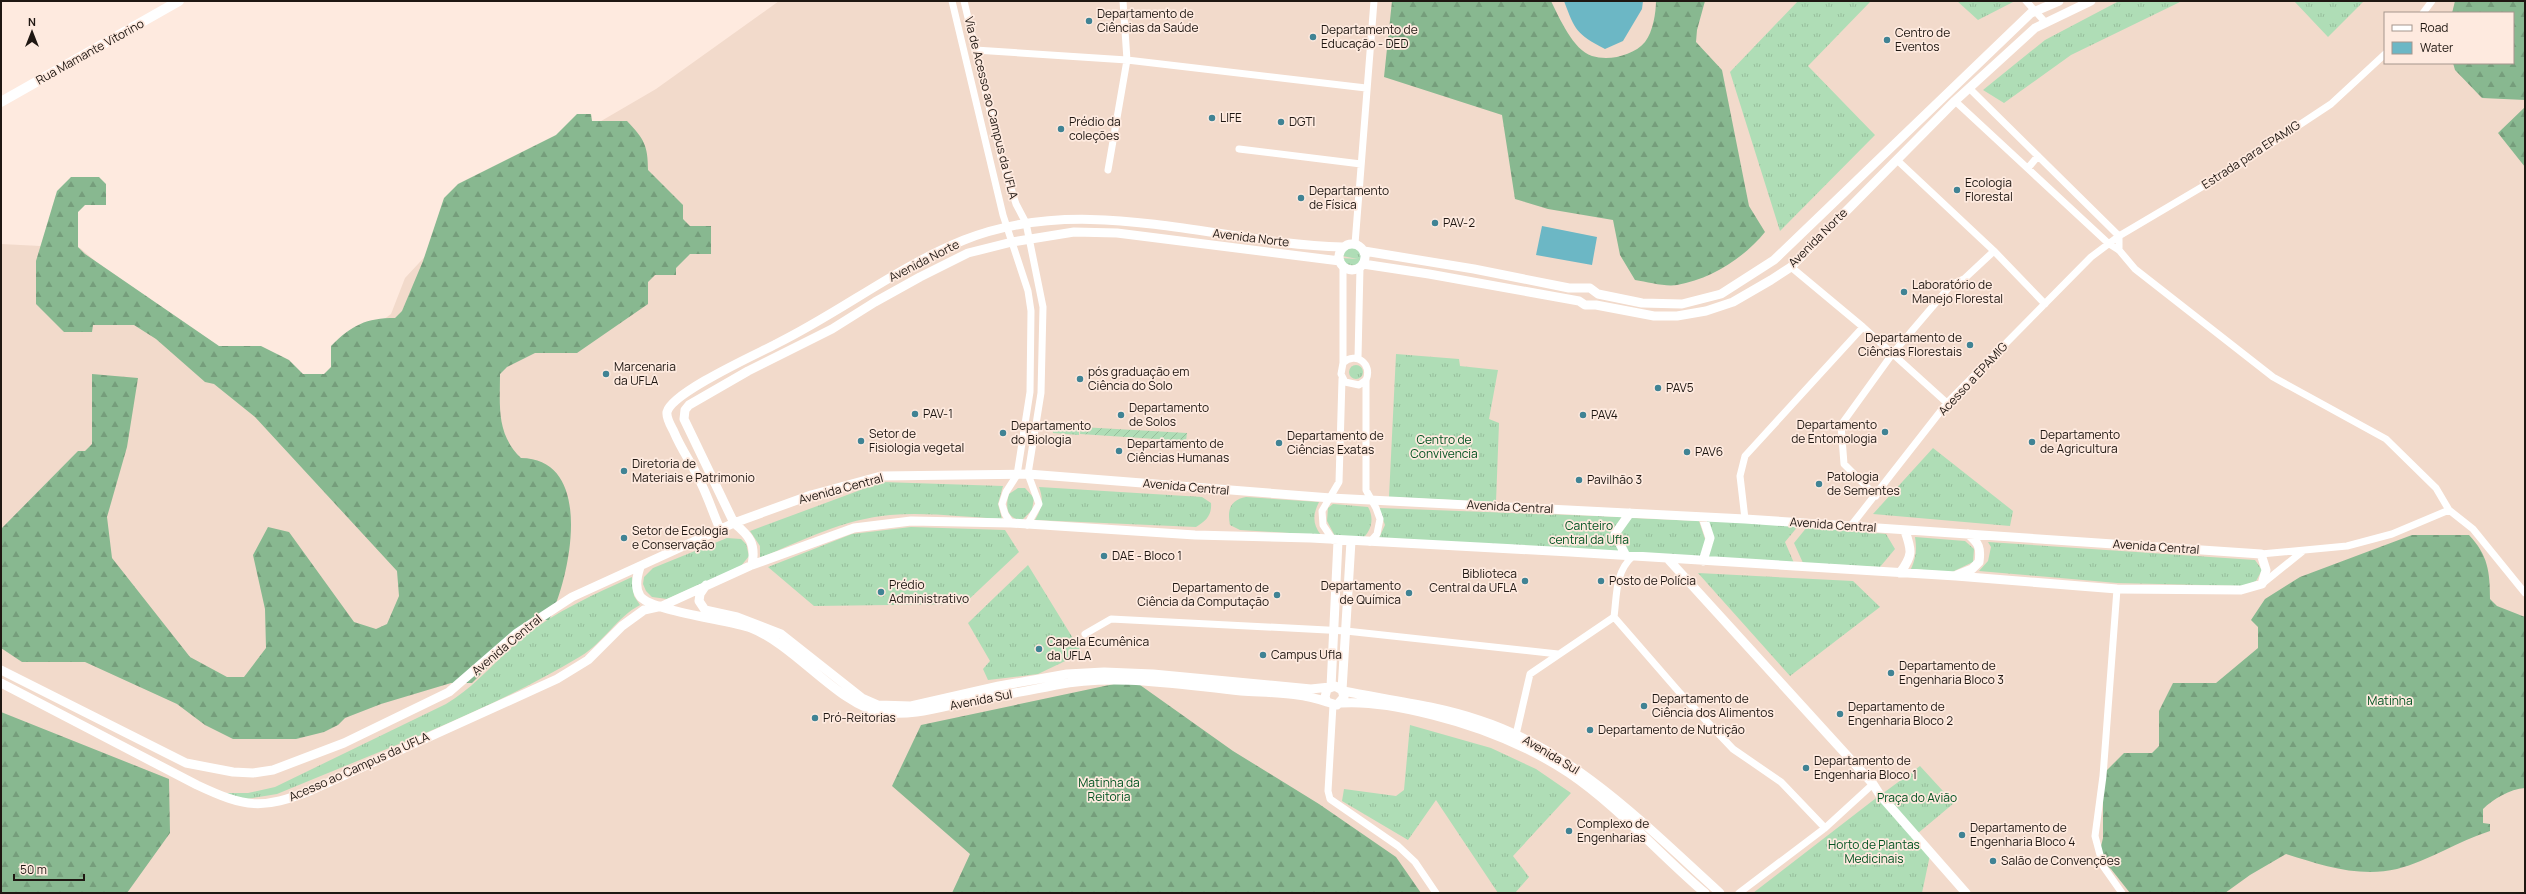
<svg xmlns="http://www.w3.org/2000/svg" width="2526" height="894" viewBox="0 0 2526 894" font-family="Manrope,sans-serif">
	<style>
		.built { fill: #f2dacb; fill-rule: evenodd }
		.grass { fill: url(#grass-tufts) }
		.forest { fill: url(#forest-firs) }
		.garden { fill: url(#garden-furrows) }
		.water { fill: #6cb7c5 }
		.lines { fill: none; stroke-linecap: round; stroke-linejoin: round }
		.minor { stroke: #fff; stroke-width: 7 }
		.tertiary { stroke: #fff; stroke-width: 9 }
		.secondary { stroke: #fff; stroke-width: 10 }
		.poi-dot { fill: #408394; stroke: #feeadf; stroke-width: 1.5 }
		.labels { text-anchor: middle; stroke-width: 3.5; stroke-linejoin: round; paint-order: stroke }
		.poi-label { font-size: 12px; fill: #1f1712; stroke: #feeadf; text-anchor: start }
		.street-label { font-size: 12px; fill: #1f1712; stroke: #feeadf }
		.park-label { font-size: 12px; fill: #015220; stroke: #feeadf }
	</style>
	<defs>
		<pattern id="grass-tufts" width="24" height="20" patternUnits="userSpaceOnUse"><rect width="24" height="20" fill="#afddb6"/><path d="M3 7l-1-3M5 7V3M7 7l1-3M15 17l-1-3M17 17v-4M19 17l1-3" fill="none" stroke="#96bd9b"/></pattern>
		<pattern id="forest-firs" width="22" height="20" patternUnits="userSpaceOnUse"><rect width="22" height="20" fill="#88b890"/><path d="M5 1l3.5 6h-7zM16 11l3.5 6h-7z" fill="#759d7b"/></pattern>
		<pattern id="garden-furrows" width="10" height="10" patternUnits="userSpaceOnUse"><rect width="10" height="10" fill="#afddb6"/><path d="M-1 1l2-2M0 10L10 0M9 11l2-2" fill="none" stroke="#96bd9b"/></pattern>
	</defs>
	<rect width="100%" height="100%" fill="#feeadf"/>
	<path class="built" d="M779 1H2525V893H1V244L80 248 278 418 326 388 355 341 391 314 405 278 432 249 572 138 656 89ZM2385 13H2513V63H2385Z"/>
	<path class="grass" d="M1798 1H1871L1808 66 1875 135 1780 231 1730 72Z
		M1957 1H2015L1978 20Z
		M2119 1H2182L2071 55 2004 103 1983 90 2045 40Z
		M2294 1H2364L2328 37Z
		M1350 246 1360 248 1363 260 1357 266 1344 264 1341 258 1358 259 1342 256 1344 250Z
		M1396 354 1459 359 1460 366 1498 370 1489 419 1499 423 1496 502 1389 497Z
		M1349 372a7 7 0 1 1 14 0a7 7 0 1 1-14 0Z
		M1052 425 1079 427V435L1053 433Z
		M1933 448 2013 511 2010 526 1873 514Z
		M882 482 1003 486 998 504 1002 519C965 517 927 512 890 515 844 519 801 541 760 558V546L750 531Z
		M1039 487 1202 497 1211 503C1212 515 1206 521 1196 527L1035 520C1042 508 1044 500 1039 487Z
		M1018 488H1025L1034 498 1032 510 1022 520C1007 519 1005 507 1009 494Z
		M1246 497 1319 502C1313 514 1312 524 1321 535L1240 530 1230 525C1227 510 1230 500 1246 497Z
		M1333 504 1368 507C1374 517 1372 529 1364 537L1335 536 1327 521 1328 508Z
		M1379 508 1622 517 1610 534 1621 553 1379 538 1385 525Z
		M1631 518 1699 521 1706 542 1700 558 1628 552 1617 533Z
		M1707 521 1799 525 1785 542 1794 563 1707 559Z
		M911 527 1005 530 1019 552 964 604 814 606 768 567 852 534Z
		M1807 527 1886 534 1895 549 1880 567 1803 563 1794 543Z
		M1915 537 1965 541 1974 549 1973 562 1952 572 1911 569C1916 558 1917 550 1915 537Z
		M727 538 741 539 746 544 749 556 741 566 667 599 652 597 646 591 643 584 644 577 653 568Z
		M1988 542 2255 560 2262 570 2256 581 2244 586 2117 583 1979 571 1988 561 1991 547Z
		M1028 565 1082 653 1038 674 988 680 983 669 990 661 968 623Z
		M1698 573 1853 581 1880 607 1790 676Z
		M632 577 634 596 640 605C617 617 603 643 581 656 486 713 379 751 277 794L247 799 219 793H248L275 787 446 704C475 687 496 660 522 638 556 611 593 595 632 577Z
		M1410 725 1491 748 1536 769 1571 793 1513 856 1529 877 1515 893H1498L1436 800 1408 840 1342 801 1344 789 1396 796 1404 790Z
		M1920 766 1954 803 1917 834 1882 794Z
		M1880 795 1930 855 1922 893H1753Z"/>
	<path class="forest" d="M1392 1H1551C1559 17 1573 50 1592 56 1609 61 1633 56 1645 42 1653 32 1656 12 1656 1H1705L1697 30 1696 42 1722 70 1749 206 1765 232C1744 258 1711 279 1677 285 1665 287 1648 282 1635 280L1620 255 1613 220 1548 209 1515 199 1502 115 1384 77Z
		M2455 1H2525V100L2482 98 2455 70 2453 63H2513V13H2452Z
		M2525 107V167L2498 133Z
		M577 114H591L592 121H627C644 139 648 145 648 170L683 205V219L690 226H711V254H690L676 268V275H655L648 282V304L577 353H535L507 367 500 374C500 406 496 434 521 458 596 459 570 578 549 620H535L507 641 500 655 472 683H451L381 704 345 718 338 725 324 732 296 739H233L205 725 177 704 85 662H22L1 648V529L78 451H85L92 444V374L138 378 127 447 107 517 112 558 190 657 227 677H244L266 648 265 609 253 555 268 527 289 532 354 622 376 629 387 624 399 596 397 571 255 417 214 384 205 382 156 339 134 325H93L92 332H64L36 304V261L57 191 71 177H99L106 184V205H85L78 212V247L85 254 219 346H261L289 360 303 374H324L331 367V346C352 325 366 318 395 318L402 311 423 261 444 198 458 184 556 135Z
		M2412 535H2469C2488 555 2490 572 2490 599L2497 606 2525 617V788C2510 789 2493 799 2483 809V823L2490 824V831C2458 841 2429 861 2397 869 2359 878 2321 865 2286 854L2250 875 2225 893H2130L2111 869 2098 859 2103 838V774L2124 753H2152L2159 746V711L2173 683H2216L2258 648V627L2251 620 2265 599 2300 577Z
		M1133 680 1233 751 1319 804 1396 857 1421 893H952L970 854 892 786 921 725Z
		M1 712 169 779 170 833 127 893H1Z"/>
	<path class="garden" d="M1081 427 1187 433 1186 441 1080 434Z"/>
	<path class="water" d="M1564 1H1643L1642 9 1623 41 1605 49C1576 34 1575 30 1564 1Z
		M1542 226 1597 237 1592 265 1536 255Z"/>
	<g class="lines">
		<path class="minor" d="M952 1 1003 215 1028 291 1031 311 1030 392 1017 475 1006 492 1002 504 1005 514 1011 523
			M964 1 1001 157 1016 204 1026 223 1043 307 1041 393 1028 474 1039 504 1027 525
			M2026 1 2046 23
			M2423 13 2432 1
			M975 50 1127 60 1366 88
			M1969 88 2119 236V250
			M1955 101 2108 243 2119 250 2135 269 2273 377 2386 439 2436 488 2449 510 2473 529 2525 593
			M1239 149 1361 164
			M1897 160 1994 251
			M2028 168 2038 156
			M1108 170 1127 60 1123 1
			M1355 244 1374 1
			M1343 265V363
			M1791 267 1863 327 1947 403
			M1358 358 1360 267
			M1366 380 1359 385 1345 382 1341 374 1343 363C1356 351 1373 364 1366 380V490L1376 508 1380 519 1377 534 1370 542
			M1876 496 1844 464 1841 425 1893 353 1951 285 1964 279 1994 251 2045 304
			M1745 519 1740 476 1745 456 1863 327
			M1850 527 1947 403 2091 257 2119 236 2234 168 2331 104 2385 54
			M1333 540 1323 525 1322 511 1339 482 1342 379
			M2261 554 2347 546 2392 534 2449 510
			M2262 584 2303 551
			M2117 589 2103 776 2095 836 2103 866 2122 893
			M1614 617 1680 693 1733 749 1781 782 1825 828
			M1085 634 1111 619 1346 631 1558 654
			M1333 705 1328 791 1330 799 1398 846 1415 862 1436 893
			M1515 739 1530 674 1614 617C1617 594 1615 572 1633 556
			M1739 893 1825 828 1873 784"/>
		<path class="tertiary" d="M1339 257a13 13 0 1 1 26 0a13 13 0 1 1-26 0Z
			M1364 251 1474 269 1569 288H1590L1598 294 1642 303 1682 304 1721 294 1774 260 2031 13 2059 1
			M1363 264 1429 274 1579 301 1585 305H1596L1654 316H1677L1706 311 1733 302 1771 280 1791 267 1955 101 2035 28 2091 1
			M1703 517 1710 538 1703 561
			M720 529C713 513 708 497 700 481 692 464 681 449 674 432 671 426 666 418 667 412 672 392 757 354 776 344 841 312 897 267 964 240 1087 191 1218 244 1343 247
			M1626 556 1615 534 1630 513
			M1668 559 1873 784 1880 795 1966 893
			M752 565C756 544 750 536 734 523L684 419 685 410 689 405 748 371 832 329 875 302 920 277 968 253 1012 242 1074 232 1117 233 1340 261
			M640 567C637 576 634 587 640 596 650 611 730 620 751 628 795 645 840 706 881 712 910 717 941 707 970 701 999 696 1027 691 1056 685 1117 673 1179 685 1241 691 1269 693 1300 692 1327 702
			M1900 573C1913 555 1912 551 1905 531
			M1957 575 1972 569 1979 562C1981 548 1979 543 1968 534
			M706 585 700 594 699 601 705 610 737 617 781 634 862 698 878 705 911 706 999 686 1067 674 1104 672 1153 674 1311 689 1330 687
			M1 670 186 763 233 772 253 773 273 770 344 743 449 692 517 633 572 597 734 523 811 495 881 476 1028 474 1331 498 1745 519 2261 554 2266 570 2262 584 2241 590 2117 589 1956 576 1570 552 1311 538 1195 535 1011 523 911 521 854 528 752 565 662 606 644 610 622 626 588 660 557 679 312 790C262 810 246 808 197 785L1 683
			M1331 687 1338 541
			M1342 690 1335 686 1327 689 1325 697 1327 702 1337 705 1344 697 1342 690 1351 541
			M1343 691C1389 700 1434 705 1479 720 1575 751 1647 827 1720 893
			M1341 703C1372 701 1403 708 1433 715 1481 727 1528 746 1569 773 1619 807 1659 854 1705 893"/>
		<path class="secondary" d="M1 102 179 1"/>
	</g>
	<g class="poi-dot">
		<circle cx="1089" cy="21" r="4"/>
		<circle cx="1313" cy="37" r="4"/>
		<circle cx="1887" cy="40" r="4"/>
		<circle cx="1212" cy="118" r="4"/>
		<circle cx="1281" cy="122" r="4"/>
		<circle cx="1061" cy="129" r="4"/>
		<circle cx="1957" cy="190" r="4"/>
		<circle cx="1301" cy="198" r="4"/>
		<circle cx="1435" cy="223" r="4"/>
		<circle cx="1904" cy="292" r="4"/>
		<circle cx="1970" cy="345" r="4"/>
		<circle cx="606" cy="374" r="4"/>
		<circle cx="1080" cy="379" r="4"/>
		<circle cx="1658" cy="388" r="4"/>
		<circle cx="915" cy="414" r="4"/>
		<circle cx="1121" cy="415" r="4"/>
		<circle cx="1583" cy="415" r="4"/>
		<circle cx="1885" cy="432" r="4"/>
		<circle cx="1003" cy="433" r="4"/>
		<circle cx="861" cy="441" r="4"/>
		<circle cx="2032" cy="442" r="4"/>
		<circle cx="1279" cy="443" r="4"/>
		<circle cx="1119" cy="451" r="4"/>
		<circle cx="1687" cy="452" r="4"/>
		<circle cx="624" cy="471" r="4"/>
		<circle cx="1579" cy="480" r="4"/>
		<circle cx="1819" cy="484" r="4"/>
		<circle cx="624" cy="538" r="4"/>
		<circle cx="1104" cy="556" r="4"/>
		<circle cx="1525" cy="581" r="4"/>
		<circle cx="1601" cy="581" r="4"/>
		<circle cx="881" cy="592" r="4"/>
		<circle cx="1409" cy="593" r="4"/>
		<circle cx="1277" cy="595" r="4"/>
		<circle cx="1039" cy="649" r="4"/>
		<circle cx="1263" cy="655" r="4"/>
		<circle cx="1891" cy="673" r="4"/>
		<circle cx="1644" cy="706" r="4"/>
		<circle cx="1840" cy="714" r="4"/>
		<circle cx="815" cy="718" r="4"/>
		<circle cx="1590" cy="730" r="4"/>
		<circle cx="1806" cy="768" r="4"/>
		<circle cx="1569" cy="831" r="4"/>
		<circle cx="1962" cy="835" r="4"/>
		<circle cx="1993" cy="861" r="4"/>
	</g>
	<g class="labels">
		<g class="poi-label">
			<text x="1097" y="18">Departamento de<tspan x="1097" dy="14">Ciências da Saúde</tspan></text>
			<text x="1321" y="34">Departamento de<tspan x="1321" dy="14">Educação - DED</tspan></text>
			<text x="1895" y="37">Centro de<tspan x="1895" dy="14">Eventos</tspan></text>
			<text x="1220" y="122">LIFE</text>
			<text x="1069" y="126">Prédio da<tspan x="1069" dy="14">coleções</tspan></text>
			<text x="1289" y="126">DGTI</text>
			<text x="1965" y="187">Ecologia<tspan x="1965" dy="14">Florestal</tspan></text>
			<text x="1309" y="195">Departamento<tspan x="1309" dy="14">de Física</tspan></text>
			<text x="1443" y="227">PAV-2</text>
			<text x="1912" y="289">Laboratório de<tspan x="1912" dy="14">Manejo Florestal</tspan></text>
			<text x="1962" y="342" text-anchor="end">Departamento de<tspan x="1962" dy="14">Ciências Florestais</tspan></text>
			<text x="614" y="371">Marcenaria<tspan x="614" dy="14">da UFLA</tspan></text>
			<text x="1088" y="376">pós graduação em<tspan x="1088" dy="14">Ciência do Solo</tspan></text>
			<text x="1666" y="392">PAV5</text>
			<text x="1129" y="412">Departamento<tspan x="1129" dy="14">de Solos</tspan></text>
			<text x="923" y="418">PAV-1</text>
			<text x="1591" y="419">PAV4</text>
			<text x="1877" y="429" text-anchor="end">Departamento<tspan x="1877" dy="14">de Entomologia</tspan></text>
			<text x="1011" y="430">Departamento<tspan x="1011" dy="14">do Biologia</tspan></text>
			<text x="869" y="438">Setor de<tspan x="869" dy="14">Fisiologia vegetal</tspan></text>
			<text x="2040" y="439">Departamento<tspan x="2040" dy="14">de Agricultura</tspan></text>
			<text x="1287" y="440">Departamento de<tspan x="1287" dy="14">Ciências Exatas</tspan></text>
			<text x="1127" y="448">Departamento de<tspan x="1127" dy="14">Ciências Humanas</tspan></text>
			<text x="1695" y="456">PAV6</text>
			<text x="632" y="468">Diretoria de<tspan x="632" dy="14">Materiais e Patrimonio</tspan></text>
			<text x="1827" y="481">Patologia<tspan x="1827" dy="14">de Sementes</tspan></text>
			<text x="1587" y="484">Pavilhão 3</text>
			<text x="632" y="535">Setor de Ecologia<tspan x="632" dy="14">e Conservação</tspan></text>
			<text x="1112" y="560">DAE - Bloco 1</text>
			<text x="1517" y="578" text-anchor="end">Biblioteca<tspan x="1517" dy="14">Central da UFLA</tspan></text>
			<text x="1609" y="585">Posto de Polícia</text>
			<text x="889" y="589">Prédio<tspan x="889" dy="14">Administrativo</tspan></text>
			<text x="1401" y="590" text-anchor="end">Departamento<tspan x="1401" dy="14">de Química</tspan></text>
			<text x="1269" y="592" text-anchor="end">Departamento de<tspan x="1269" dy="14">Ciência da Computação</tspan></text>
			<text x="1047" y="646">Capela Ecumênica<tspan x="1047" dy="14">da UFLA</tspan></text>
			<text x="1271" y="659">Campus Ufla</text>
			<text x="1899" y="670">Departamento de<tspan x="1899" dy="14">Engenharia Bloco 3</tspan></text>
			<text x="1652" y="703">Departamento de<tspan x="1652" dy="14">Ciência dos Alimentos</tspan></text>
			<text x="1848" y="711">Departamento de<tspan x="1848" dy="14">Engenharia Bloco 2</tspan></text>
			<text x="823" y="722">Pró-Reitorias</text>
			<text x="1598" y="734">Departamento de Nutrição</text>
			<text x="1814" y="765">Departamento de<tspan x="1814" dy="14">Engenharia Bloco 1</tspan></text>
			<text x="1577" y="828">Complexo de<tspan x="1577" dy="14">Engenharias</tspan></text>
			<text x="1970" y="832">Departamento de<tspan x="1970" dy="14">Engenharia Bloco 4</tspan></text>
			<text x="2001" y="865">Salão de Convenções</text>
		</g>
		<g class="street-label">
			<text transform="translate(90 52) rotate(-29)" y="4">Rua Mamante Vitorino</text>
			<text transform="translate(991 108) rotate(76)" y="4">Via de Acesso ao Campus da UFLA</text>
			<text transform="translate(2251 155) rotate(-33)" y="4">Estrada para EPAMIG</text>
			<text transform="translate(1251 238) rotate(7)" y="4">Avenida Norte</text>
			<text transform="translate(1818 238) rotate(-45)" y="4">Avenida Norte</text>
			<text transform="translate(924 261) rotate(-27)" y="4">Avenida Norte</text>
			<text transform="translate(1973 379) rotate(-47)" y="4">Acesso a EPAMIG</text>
			<text transform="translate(1186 487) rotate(5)" y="4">Avenida Central</text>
			<text transform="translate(841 489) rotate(-15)" y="4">Avenida Central</text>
			<text transform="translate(1510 507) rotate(3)" y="4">Avenida Central</text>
			<text transform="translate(1833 525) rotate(4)" y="4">Avenida Central</text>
			<text transform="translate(2156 547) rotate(4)" y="4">Avenida Central</text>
			<text transform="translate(507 645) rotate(-40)" y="4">Avenida Central</text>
			<text transform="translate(981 700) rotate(-11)" y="4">Avenida Sul</text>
			<text transform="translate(1551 755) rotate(31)" y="4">Avenida Sul</text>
			<text transform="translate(359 767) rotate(-24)" y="4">Acesso ao Campus da UFLA</text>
		</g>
		<g class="park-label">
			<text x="1444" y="444">Centro de<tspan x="1444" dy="14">Convivencia</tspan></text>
			<text x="1589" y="530">Canteiro<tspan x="1589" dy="14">central da Ufla</tspan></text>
			<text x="2390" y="705">Matinha</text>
			<text x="1109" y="787">Matinha da<tspan x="1109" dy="14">Reitoria</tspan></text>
			<text x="1917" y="802">Praça do Avião</text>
			<text x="1874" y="849">Horto de Plantas<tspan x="1874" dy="14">Medicinais</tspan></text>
		</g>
	</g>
	<rect width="2526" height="894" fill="none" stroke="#1f1712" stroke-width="4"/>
	<rect x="2384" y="12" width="130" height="52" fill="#feeadf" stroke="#a5968d"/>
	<rect x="2392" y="25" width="20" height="6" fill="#ffffff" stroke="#a5968d"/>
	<text x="2420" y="32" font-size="12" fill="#1f1712">Road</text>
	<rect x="2392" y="42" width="20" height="12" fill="#6cb7c5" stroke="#a5968d"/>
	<text x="2420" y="52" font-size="12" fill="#1f1712">Water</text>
	<g transform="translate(32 32)" stroke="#feeadf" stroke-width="3" paint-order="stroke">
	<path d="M0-3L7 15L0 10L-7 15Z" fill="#1f1712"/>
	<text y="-6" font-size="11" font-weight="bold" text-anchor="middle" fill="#1f1712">N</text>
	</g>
	<path d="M14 874v6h70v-6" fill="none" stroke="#1f1712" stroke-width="2"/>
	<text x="20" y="874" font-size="12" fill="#1f1712" stroke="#feeadf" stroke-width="3" paint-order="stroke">50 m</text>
</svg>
